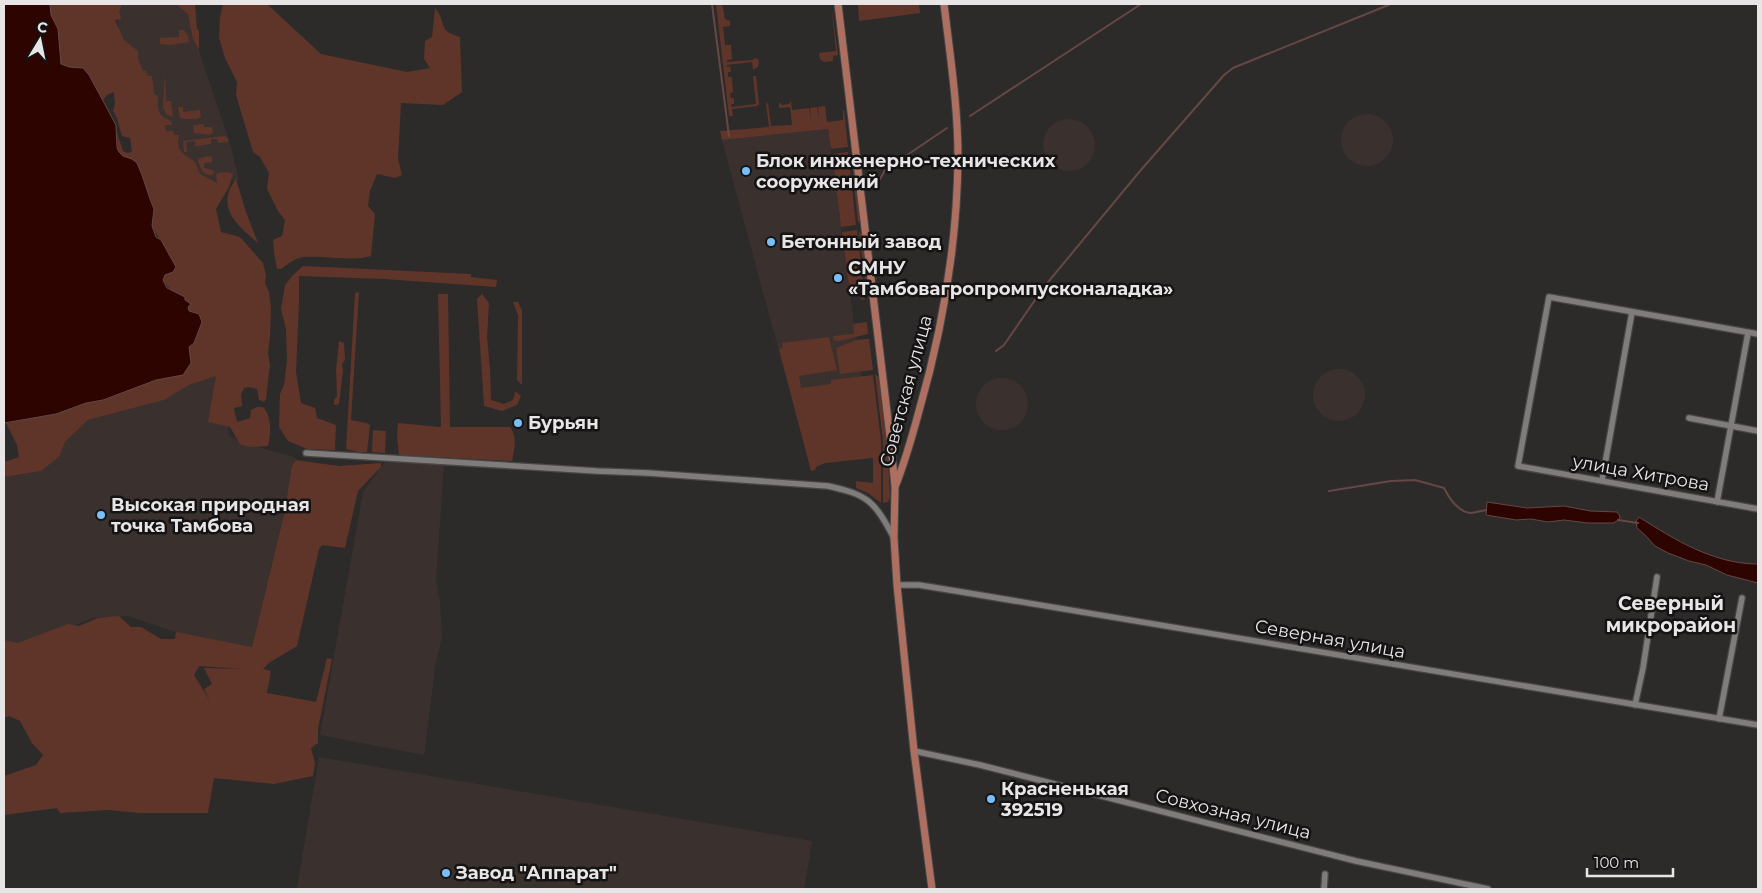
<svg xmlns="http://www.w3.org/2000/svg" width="1762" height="893" viewBox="0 0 1762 893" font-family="Montserrat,sans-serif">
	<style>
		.built { fill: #3a312e }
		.green { fill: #5f352a; fill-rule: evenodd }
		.water { fill: #2d0400; stroke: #654845 }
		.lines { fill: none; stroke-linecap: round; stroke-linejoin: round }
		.stream { stroke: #654845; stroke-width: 2 }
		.minor-casing { stroke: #474545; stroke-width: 8 }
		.major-casing { stroke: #474545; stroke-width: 9 }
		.minor { stroke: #7f7c7b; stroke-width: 5.5 }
		.major { stroke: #ad6f60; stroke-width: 7 }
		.poi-dot { fill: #7abef8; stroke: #151313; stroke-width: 2 }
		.labels { text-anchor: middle; stroke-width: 5; stroke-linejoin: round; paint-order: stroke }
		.poi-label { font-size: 18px; font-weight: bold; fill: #e7e5e5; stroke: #151313; text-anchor: start }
		.street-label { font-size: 18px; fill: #e7e5e5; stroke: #151313 }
		.neighbourhood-label { font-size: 19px; font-weight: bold; fill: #e7e5e5; stroke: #151313 }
	</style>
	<rect width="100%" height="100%" fill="#2d2a2a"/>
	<path class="built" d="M116 4H185L201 57 229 140 239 180 205 183 164 141 120 40Z
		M1341 140a26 26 0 1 1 52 0a26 26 0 1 1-52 0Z
		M1043 145a26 26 0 1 1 52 0a26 26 0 1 1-52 0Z
		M828 129 861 376 801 433 722 140Z
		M1313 395a26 26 0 1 1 52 0a26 26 0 1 1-52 0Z
		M222 374 229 436 265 449 297 458 252 647 181 634 128 616 92 618 18 649 4 647V477L41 471 59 457 65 442 88 420 164 400 189 385Z
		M976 404a26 26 0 1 1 52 0a26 26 0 1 1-52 0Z
		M387 459 444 463 436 581 440 603 442 636 435 668 424 755 320 735 363 492Z
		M319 757 812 841 804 889H297Z"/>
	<path class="green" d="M49 4H121V8L119 11 121 19 115 20 124 40 138 51V59L143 71H146L148 76H152L154 94 158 96C158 111 156 114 171 121L172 125H165L166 131H173L174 135H179C176 153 183 153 195 162L200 174 217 183 216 176 217 173 227 172 233 174 229 187 216 209 221 232 240 237 263 263 266 275 265 283 269 292 271 308 270 336 268 353 270 365 266 399 264 402 259 400 257 389 249 387 244 388 241 394 242 406 234 408 237 422 250 418 251 410 257 407H263C272 416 271 435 268 446L250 447 240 444 230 427 208 422 216 376 189 385 164 400 88 420 65 442 59 457 41 471 4 477V462L19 457 17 445 6 423 56 414 86 403 103 400 156 380 183 375 191 363 189 347 193 313 189 311C185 290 174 298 163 280L165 275 176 267 152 226 154 209 142 175 136 162H126L118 152 117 133 123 151 127 153 132 152 130 138 122 136 117 118 113 111 115 104 114 92 107 95 103 100 89 75 83 69 69 67 61 64 58 29 51 15Z
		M178 4H195L197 29 199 31V50L193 39 188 14 177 5Z
		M223 4H267L321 54 407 72 430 68 424 59 425 41 432 37 435 8C447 22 437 31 460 37L462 92 443 105 401 103 398 159 402 175 395 178 377 174 370 191 368 206 375 214 371 256C349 262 328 255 305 257 296 257 288 264 281 269H277L274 253 273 240 282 236 285 220 278 211 267 189 269 173 260 157 253 152 236 95 237 82 225 58 219 38 220 17Z
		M716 4H722L725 19 730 21V26L723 27 725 45H731L732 59 727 60V62L754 60V58L758 59 759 63 758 67 753 70 752 62 727 65V67L730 66 731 72H728V77H732L733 92 730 93 731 98H734V104H731L732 107 756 104 753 76H756L759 104 757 106 732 109 733 116H729Z
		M831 4 838 55 833 56V61L824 62 820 59 819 53 836 51Z
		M858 4H919L920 13 859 21Z
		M179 30H184L188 36 189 42 171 45 160 44V38L179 37Z
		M165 73 166 101H171L173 117 166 114 163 107Z
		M791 101 792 110 809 108 811 121 810 108 817 107 819 120 818 107 825 106 827 122 843 120V111L844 110 848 147 831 149 828 129 722 140 720 131 769 127 766 104 768 103 771 126 792 125 790 107 779 108V102L782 105 789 104Z
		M178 107H183V112L200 110 201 117 196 119C190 118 186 120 180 118Z
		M204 124V127H212L213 133 209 135 194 133 193 125Z
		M225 136 228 138V142L218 143 217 139H211V144L195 146V141L186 142 187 152H184L183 141Z
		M848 152 856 225 841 227 832 154Z
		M851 153 854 159 860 219 858 223Z
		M208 156 212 157V162L204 163V168L213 170 214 173 212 175C202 175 201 169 198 160L200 158Z
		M236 179 246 212 258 243C236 224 215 207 236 179Z
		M857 230 865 299 861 300 859 286 849 287 842 232Z
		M859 231 862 235 869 290 867 297Z
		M303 266 471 274V277L497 280 496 287 384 279 299 276V303L296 372 301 403 315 408 317 418 336 425 335 450 307 449 288 441 279 427 280 394 284 385 287 360 286 329 281 309 285 285 293 275Z
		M359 292 351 420 366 423 370 425 367 452H358L346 449 355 293Z
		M438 294H448L450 427H510C518 437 514 450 512 461L399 455 397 437 398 423 441 427Z
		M482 294 489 303 487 337 490 369 491 400 504 404 513 400 515 391 521 396 517 405 502 411 484 406 477 299Z
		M513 302H518L522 310V385L517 380 518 315Z
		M867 322 868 334 838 341 834 340 833 336 854 334 853 324Z
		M829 337 837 370 799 376 801 388 831 384V380L873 375 881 441V503L868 493 856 488V481L873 483V458L825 463 816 467 815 470 811 471 779 349 783 348 782 343Z
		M865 339H869L873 370 840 374 836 348 856 340Z
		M339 341 344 343 345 360 342 364 343 371 339 404 334 405V400L337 396 336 370Z
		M875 374 879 377 880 380 887 440 890 497 888 502 883 503V441Z
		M373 430 386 431 385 453 372 452Z
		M296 460 339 466 381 463V467L358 491 345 548 322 545 319 549 297 646 269 663 263 669 271 671 267 693 316 702 327 658 332 659 318 729V743L311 748 315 763 313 776 274 784 214 778 208 813H139L109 810 60 813 57 808 4 815V776L36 765 43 755 32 743 20 721 9 716 4 718V640L18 643 68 624 79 626 98 618 119 616 131 627H141L161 639H175L176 632 252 647 285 510 292 466ZM199 666 243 669 204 668 212 684 204 689 210 701 194 675Z"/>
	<path class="water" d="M4 4H50L51 15 58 29 61 64 69 67 83 68 89 75 116 125 117 148 119 152 123 156 132 159 137 163 142 175 150 199 154 209 152 226 156 237 161 240 176 267 173 272 165 275 163 280 167 288 185 297V300L191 304 188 307 189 311 199 314 202 322 194 343 189 347 191 363 183 375 156 380 103 400 86 403 56 414 4 423Z
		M1487 502 1527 508 1564 506 1590 511 1617 512 1620 516 1619 520 1613 523H1588L1564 520 1548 522 1531 519 1516 520 1486 515Z
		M1639 517C1675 540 1714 564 1758 564V583L1727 575 1706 565 1689 561 1668 553 1655 546 1645 535 1637 528 1636 521Z"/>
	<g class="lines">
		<path class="stream" d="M712 4 729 136
			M970 116 1141 4
			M866 183 880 179 885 170 947 128
			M996 351 1004 345 1044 287 1140 171 1224 75 1233 68 1391 4
			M1329 491 1391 481 1415 480 1444 488C1449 498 1457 511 1470 513 1475 513 1481 511 1486 510
			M1618 520 1638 523"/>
		<g class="minor-casing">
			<path id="minor" d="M1758 334 1549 297 1518 466 1758 509
				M1689 418 1758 431
				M306 453 597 471 648 473 828 486C869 495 874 501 894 538
				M1602 481 1632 312
				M1717 502 1748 333
				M897 585H919L956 591 1758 725
				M1635 705 1643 668 1657 577
				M1719 719 1742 598
				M914 751 980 765 1356 861 1488 889
				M1324 889 1325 874"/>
		</g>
		<g class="major-casing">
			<path id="major" d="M838 4 891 445 895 487 894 538 897 585 914 751 932 889
				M895 487C905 462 912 437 919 411 943 328 957 244 958 158 958 106 950 55 944 4"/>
		</g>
		<use href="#minor" class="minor"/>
		<use href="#major" class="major"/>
	</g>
	<g class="poi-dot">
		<circle cx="746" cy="171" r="5"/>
		<circle cx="771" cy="242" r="5"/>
		<circle cx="838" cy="278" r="5"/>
		<circle cx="518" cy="423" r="5"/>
		<circle cx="101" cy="515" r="5"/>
		<circle cx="991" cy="799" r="5"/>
		<circle cx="446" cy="873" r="5"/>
	</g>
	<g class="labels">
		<g class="poi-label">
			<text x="756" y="167">Блок инженерно-технических<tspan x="756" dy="21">сооружений</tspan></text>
			<text x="781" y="248">Бетонный завод</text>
			<text x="848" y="274">СМНУ<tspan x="848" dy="21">«Тамбовагропромпусконаладка»</tspan></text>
			<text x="528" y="429">Бурьян</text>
			<text x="111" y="511">Высокая природная<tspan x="111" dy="21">точка Тамбова</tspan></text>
			<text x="1001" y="795">Красненькая<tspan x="1001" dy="21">392519</tspan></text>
			<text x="456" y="879">Завод "Аппарат"</text>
		</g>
		<g class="street-label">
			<text transform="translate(906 391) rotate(-75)" y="6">Советская улица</text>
			<text transform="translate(1641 473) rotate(10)" y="6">улица Хитрова</text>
			<text transform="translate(1330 639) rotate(10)" y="6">Северная улица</text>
			<text transform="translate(1233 814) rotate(14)" y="6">Совхозная улица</text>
		</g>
		<g class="neighbourhood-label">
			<text x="1671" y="610">Северный<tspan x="1671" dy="22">микрорайон</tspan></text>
		</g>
	</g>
	<rect width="1762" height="893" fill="none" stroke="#e7e5e5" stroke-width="10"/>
	<g transform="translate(40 40) rotate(10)" stroke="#151313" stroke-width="4" paint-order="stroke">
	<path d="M0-4L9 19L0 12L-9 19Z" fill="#e7e5e5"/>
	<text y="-8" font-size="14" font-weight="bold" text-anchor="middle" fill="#e7e5e5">С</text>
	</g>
	<path d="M1587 868v8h86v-8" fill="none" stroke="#e7e5e5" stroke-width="2.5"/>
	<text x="1594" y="868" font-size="15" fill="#e7e5e5" stroke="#151313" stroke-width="4" paint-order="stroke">100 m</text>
</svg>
